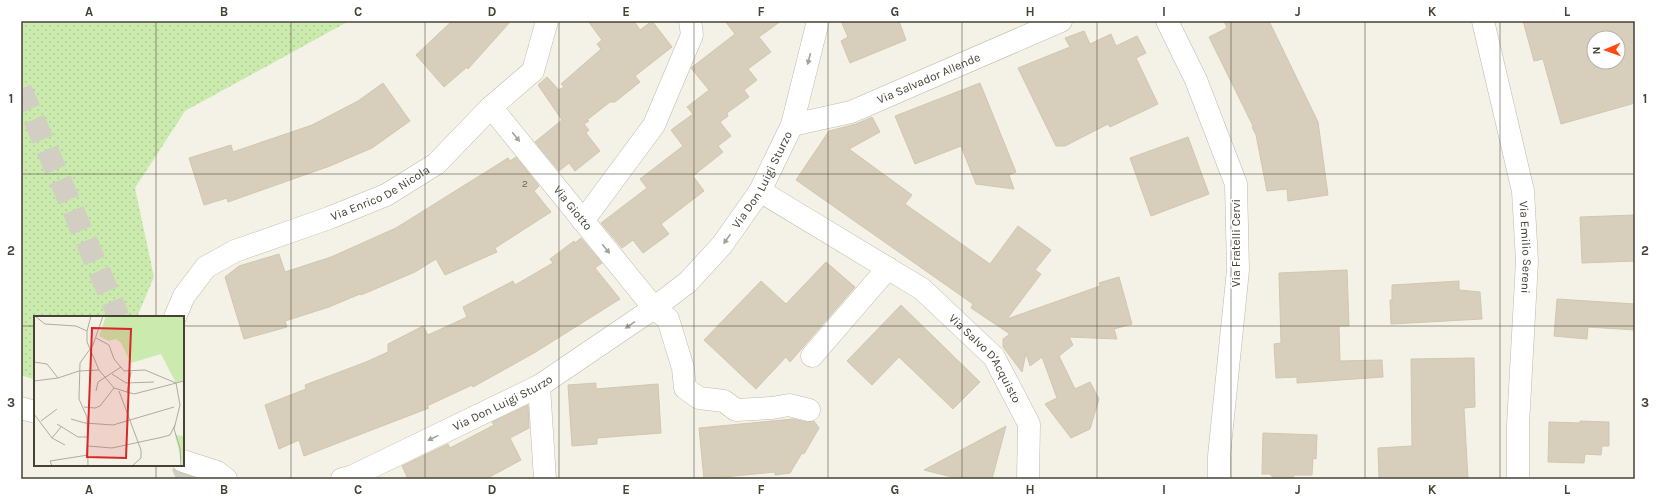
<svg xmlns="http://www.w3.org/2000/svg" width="1656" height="500" viewBox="0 0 1656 500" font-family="Karla,sans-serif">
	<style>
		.grass { fill: url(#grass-dots) }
		.building { fill: #d7cebb; stroke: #d2c7ae; fill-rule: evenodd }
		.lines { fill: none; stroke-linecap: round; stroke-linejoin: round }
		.major-tunnel { stroke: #d2cec3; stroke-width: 22; stroke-dasharray: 22 11; stroke-linecap: butt }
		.minor-casing { stroke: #c1baa9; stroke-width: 23 }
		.minor { stroke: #fff; stroke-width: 22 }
		.oneway { fill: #a4a09a }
		.grid { fill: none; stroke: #484235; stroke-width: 1; stroke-opacity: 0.55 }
		.labels { text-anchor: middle; stroke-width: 3.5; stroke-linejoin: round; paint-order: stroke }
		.number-label { font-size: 10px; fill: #6c6556 }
		.street-label { font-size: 12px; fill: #484235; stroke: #fff }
		.inset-road { fill: none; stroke: #afaba0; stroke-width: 1 }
		.view { fill: #d62828; fill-opacity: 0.15; stroke: #d62828; stroke-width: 2 }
		.inset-edge { fill: none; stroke: #484235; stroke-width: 2 }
		.neatline { fill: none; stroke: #484235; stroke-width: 1.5 }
		.grid-label { font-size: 13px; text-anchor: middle; font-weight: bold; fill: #484235 }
	</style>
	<defs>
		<pattern id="grass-dots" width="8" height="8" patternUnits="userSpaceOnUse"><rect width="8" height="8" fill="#caebad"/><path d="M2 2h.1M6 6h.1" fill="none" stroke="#afcb95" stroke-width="1.8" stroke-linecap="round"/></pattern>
	</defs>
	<rect width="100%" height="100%" fill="#f4f1e7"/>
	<path class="grass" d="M21 21H349L185 111 135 188 154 277 137 317H35V380L21 375Z"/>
	<path class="building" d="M452 21H511L468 69 467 67 444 87 416 55Z
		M588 21H634L640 30 652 21 672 47 635 76 640 82 615 102H610L587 120 589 121 584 124 589 130 586 133 600 151 575 171 569 163 559 171 535 142 562 120 538 85 547 77 559 90 564 87 561 84 601 49 597 44 602 40Z
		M725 21H781L759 37 771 52 748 69 757 80 744 90 749 97 727 113 728 116 720 122 731 136 718 146 723 152 693 176 704 191 661 224 669 234 643 253 633 240 622 248 601 223 647 188 640 179 683 146 671 130 693 114 687 107 709 90 691 68 735 34Z
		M841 21H899L906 40 850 63 841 41 848 37Z
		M1224 21H1269L1318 122 1328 195 1288 201 1287 189 1267 191 1256 135 1252 127 1253 126 1209 37 1227 28Z
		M1523 21H1635V103L1561 124 1543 59 1534 61ZM1594 38H1618V62H1594Z
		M1084 31 1090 44 1111 34 1116 46 1137 36 1146 53 1136 58 1158 104 1110 127 1108 124 1065 146H1056L1018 68 1070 47 1065 38Z
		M383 83 410 121 372 148 330 166 228 202 227 198 204 205 189 158 231 145 233 152 312 125 358 101Z
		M980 83 1016 172 1009 175 1014 189 976 184 961 146 915 164 895 116Z
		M872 117 880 132 849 149 912 195 905 204 990 264 1018 226 1051 250 1035 270 1041 274 1007 319 1100 286 1099 283 1119 277 1132 324 1114 329 1117 339 1069 337 1073 345 1059 356 1075 389 1090 382 1099 399 1090 429 1071 438 1045 404 1057 398 1042 357 1030 366 1026 353 1022 372 1003 347V339L1010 334 971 308 973 304 796 180 829 131 856 124Z
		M1188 137 1209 194 1151 216 1130 158Z
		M516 157 539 186 534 191 551 212 495 248 497 252 445 275 436 259 415 272 361 295 360 294 329 307 285 321 287 327 244 339 225 277 239 266 279 254 285 272 331 257 396 228 508 158 510 161Z
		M1635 215V261L1582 263 1580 217Z
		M581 238 602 263 595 268 620 299 534 353 473 387 472 385 427 406 429 408 304 456 299 440 279 449 265 405 306 389 305 385 366 362 388 352V344L423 326 428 335 467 317 463 307 513 281 515 285 553 263 550 259 574 241 575 243Z
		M826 262 855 287 790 362 786 357 756 389 704 340 761 281 786 304Z
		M1347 270 1349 326H1339L1340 361 1382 360 1383 377 1297 383V377L1276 378 1274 344 1281 343 1279 273Z
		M1459 281V290L1480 292 1482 319 1391 324 1390 300H1392V285Z
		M1557 299 1635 304V330L1588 327 1587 339 1554 336Z
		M901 305 980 382 953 409 899 357 872 385 847 361Z
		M1474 358 1475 407 1464 408 1468 479H1379L1378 448 1412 446 1411 359Z
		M596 383V389L658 384 661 433 597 438V444L572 446 568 385Z
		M528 405 529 428 510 438 521 460 486 479H408L402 466 448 444 450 448 494 425 492 422Z
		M793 419 806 422 814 421 819 428 804 454 802 453 790 473 775 475V472L704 479 699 428Z
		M1580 421 1609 422V446H1602L1601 455 1585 454 1584 463 1548 462 1549 422 1580 423Z
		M1006 426 992 479H960L924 470Z
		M1263 433 1317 435 1316 459 1313 458 1312 475H1294L1293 479H1274L1270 474H1262Z"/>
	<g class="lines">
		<path class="major-tunnel" d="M21 89 119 317
			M182 465 188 479"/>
		<g class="minor-casing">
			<g id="minor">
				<path d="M1167 21 1196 80 1236 184 1238 270 1219 456V479"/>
				<path id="s1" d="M1483 21 1523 191 1527 261 1518 425V479"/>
				<path id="s2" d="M491 107 654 308 668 319 683 368 685 388 699 398 724 401 736 410 772 408 789 405 809 410"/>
				<path id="s3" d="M792 125 851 112 1061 21"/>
				<path id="s4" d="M760 191 922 289 994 357 1029 424 1028 479"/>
				<path d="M583 221 654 125 692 35 690 21"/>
				<path id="s5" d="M175 317 184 296 206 267 235 251 329 218 386 195 436 164 491 107 533 71 547 21"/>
				<path d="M812 356 888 268"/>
				<path d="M539 386 545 479"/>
				<path d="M21 408 35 412"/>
				<path d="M183 461 217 472 226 479"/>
				<path id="s6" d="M342 479 353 476 539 386 654 308 688 282 722 245 760 191 792 125 818 21"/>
			</g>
		</g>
		<use href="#minor" class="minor"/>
	</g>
	<defs><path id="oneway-solid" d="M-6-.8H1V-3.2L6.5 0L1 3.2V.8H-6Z"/></defs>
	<g class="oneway">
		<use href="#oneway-solid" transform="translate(809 59) rotate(104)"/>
		<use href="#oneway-solid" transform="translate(516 137) rotate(51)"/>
		<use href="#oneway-solid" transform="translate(727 239) rotate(125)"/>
		<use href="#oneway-solid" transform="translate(606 249) rotate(51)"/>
		<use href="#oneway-solid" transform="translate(630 325) rotate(146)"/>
		<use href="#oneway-solid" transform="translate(433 438) rotate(154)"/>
	</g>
	<path class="grid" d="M156 21V317M291 21V479M425 21V479M559 21V479M694 21V479M828 21V479M962 21V479M1097 21V479M1231 21V479M1365 21V479M1500 21V479M21 174H1635M21 326H35M183 326H1635M156 465V479"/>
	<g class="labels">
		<g class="number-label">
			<text x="525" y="187">2</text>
		</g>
		<g class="street-label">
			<text dy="4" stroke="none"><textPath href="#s3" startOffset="145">Via Salvador Allende</textPath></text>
			<text dy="4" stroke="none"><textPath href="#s6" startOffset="527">Via Don Luigi Sturzo</textPath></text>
			<text dy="4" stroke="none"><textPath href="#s5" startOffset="249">Via Enrico De Nicola</textPath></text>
			<text dy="4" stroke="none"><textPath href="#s2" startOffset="130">Via Giotto</textPath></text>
			<text transform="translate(1236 243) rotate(-90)" y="4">Via Fratelli Cervi</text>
			<text dy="4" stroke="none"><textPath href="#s1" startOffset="231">Via Emilio Sereni</textPath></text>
			<text dy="4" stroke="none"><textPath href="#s4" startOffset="284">Via Salvo D'Acquisto</textPath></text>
			<text dy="4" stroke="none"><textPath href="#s6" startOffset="178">Via Don Luigi Sturzo</textPath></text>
		</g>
	</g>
	<g transform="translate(34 316)">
		<rect width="150" height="150" fill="#f4f1e7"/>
		<path d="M72 0H150V65L142 67 127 38 97 47 87 27 82 23 75 25 65 20ZM141 119 150 120V150H149Z" fill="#caebad"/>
		<path class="inset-road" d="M1 0 11 8 42 10 53 15M57 0 53 15V26L65 54 80 72 100 78 150 65M62 22 75 29 80 43 90 55 111 54 142 67 146 89 140 113 146 132 147 150M0 46 13 48 24 62M78 58 92 67 120 66M0 65 24 62 45 55 65 54M62 75 64 66 87 51M85 75 107 134V142L98 150M93 77 97 56M50 91 61 92 66 90 80 72M0 98 18 122 31 129M37 103 51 107 79 109 140 91M7 105 23 93M23 108 44 121H53M18 122 27 111M54 130 78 132 129 121 136 119 141 109M18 150 16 145 54 139M54 150 53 101 45 83 46 47 59 29 69 0"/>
		<path class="view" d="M58 12 97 13 92 142 53 141Z"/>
		<rect width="150" height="150" class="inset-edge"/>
	</g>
	<rect width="1656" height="500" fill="none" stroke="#ffffff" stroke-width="44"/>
	<g transform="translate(1606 50) rotate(268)"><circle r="19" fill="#ffffff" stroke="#b6b3ae"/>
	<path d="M0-3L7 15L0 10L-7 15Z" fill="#ff4b13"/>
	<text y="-6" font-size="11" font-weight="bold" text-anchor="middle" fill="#484235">N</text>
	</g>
	<rect x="22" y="22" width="1612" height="456" class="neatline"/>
	<g class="grid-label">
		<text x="89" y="16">A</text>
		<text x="224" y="16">B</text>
		<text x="358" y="16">C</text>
		<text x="492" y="16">D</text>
		<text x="626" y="16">E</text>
		<text x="761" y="16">F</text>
		<text x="895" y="16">G</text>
		<text x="1030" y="16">H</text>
		<text x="1164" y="16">I</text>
		<text x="1298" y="16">J</text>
		<text x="1432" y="16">K</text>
		<text x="1567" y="16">L</text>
		<text x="11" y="103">1</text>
		<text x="1645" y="103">1</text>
		<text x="11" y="255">2</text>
		<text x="1645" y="255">2</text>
		<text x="11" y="407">3</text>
		<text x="1645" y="407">3</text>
		<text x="89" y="494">A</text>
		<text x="224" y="494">B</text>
		<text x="358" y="494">C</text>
		<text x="492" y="494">D</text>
		<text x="626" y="494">E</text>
		<text x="761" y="494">F</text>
		<text x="895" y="494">G</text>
		<text x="1030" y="494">H</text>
		<text x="1164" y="494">I</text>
		<text x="1298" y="494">J</text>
		<text x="1432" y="494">K</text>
		<text x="1567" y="494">L</text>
	</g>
</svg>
